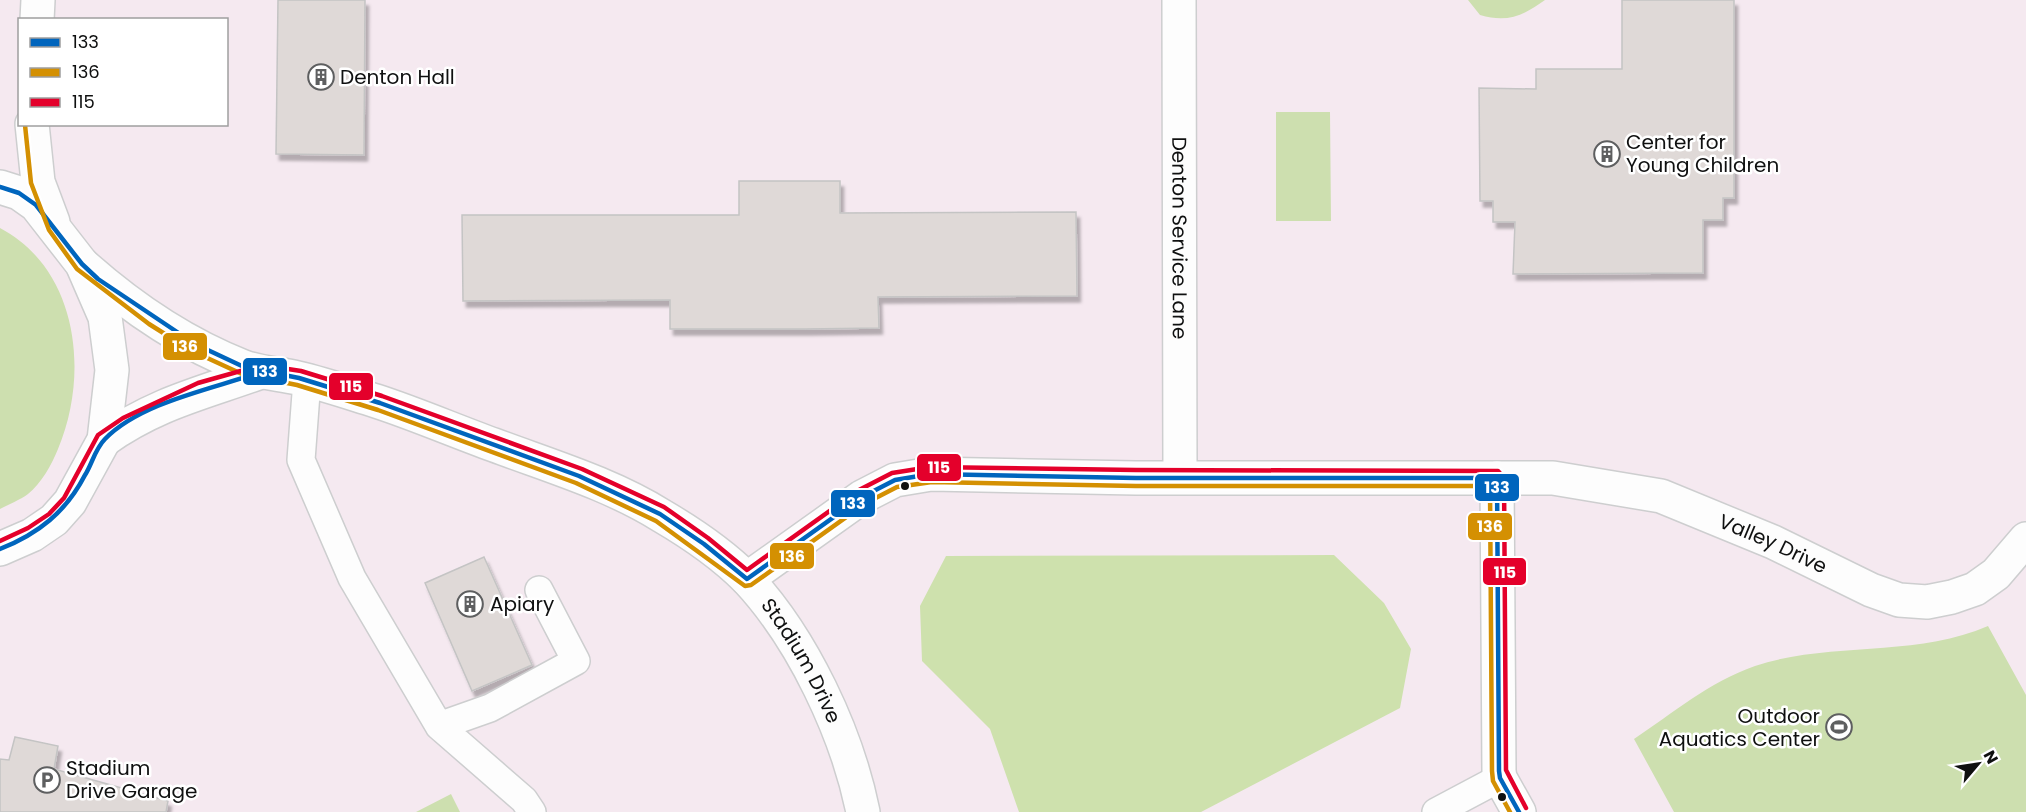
<svg xmlns="http://www.w3.org/2000/svg" width="2026" height="812" viewBox="0 0 2026 812" font-family="Poppins,sans-serif">
	<style>
		.education { fill: #f5e9f0; fill-rule: evenodd }
		.green { fill: #cddfaf }
		.forest { fill: #cee1ad }
		.building { fill: #dfd9d7; stroke: #c4c4c4; stroke-width: 1.5; filter: url(#shadow) }
		.lines { fill: none; stroke-linecap: round; stroke-linejoin: round }
		.service-casing { stroke: #cdcecf; stroke-width: 30 }
		.minor-casing { stroke: #cdcecf; stroke-width: 36 }
		.service { stroke: #fdfdfd; stroke-width: 27 }
		.minor { stroke: #fdfdfd; stroke-width: 33 }
		.bus-1-casing { stroke: #fff; stroke-width: 9 }
		.bus-2-casing { stroke: #fff; stroke-width: 9 }
		.bus-3-casing { stroke: #fff; stroke-width: 9 }
		.bus-1 { stroke: #0065bd; stroke-width: 4.5 }
		.bus-2 { stroke: #d49002; stroke-width: 4.5 }
		.bus-3 { stroke: #e4002b; stroke-width: 4.5 }
		.bus-dot { fill: #0f1010; stroke: #fff; stroke-width: 2 }
		.labels { text-anchor: middle; stroke-width: 5; stroke-linejoin: round; paint-order: stroke }
		.poi-label { font-size: 20px; fill: #0f1010; stroke: #fff; text-anchor: start }
		.street-label { font-size: 20px; fill: #0f1010; stroke: #fff }
		.line-badge { stroke: #fff; stroke-width: 2 }
		.badge-label { font-size: 16px; text-anchor: middle; font-weight: bold; fill: #fff }
	</style>
	<defs>
		<filter id="shadow"><feDropShadow dx="3.5" dy="6" stdDeviation="1.5" flood-color="#0004"/></filter>
	</defs>
	<rect width="100%" height="100%" fill="#f1f3f4"/>
	<path class="education" d="M0 0H2026V812H0ZM20 20H226V124H20Z"/>
	<path class="green" d="M1468 0H1545C1523 16 1507 23 1480 15Z
		M1276 112H1330L1331 221H1276Z
		M0 228C78 269 90 373 58 449 52 464 41 484 28 494 20 500 9 504 0 509Z
		M1988 626 2026 695V812H1674L1634 739C1673 713 1709 682 1755 666 1830 641 1914 658 1988 626Z
		M451 794 460 812H416Z"/>
	<path class="forest" d="M1334 555 1384 603 1411 649 1400 708 1201 812H1019L990 729 922 661 920 606 946 556Z"/>
	<path class="building" d="M278 0H365L364 155 276 154Z
		M1622 0H1734V198H1723V220H1703V273L1513 274 1515 222H1493V201H1480L1479 88 1536 89V69H1622Z
		M739 181H840V213L1076 212 1077 296 878 297 879 328 805 329H670V300L463 301 462 215H739Z
		M484 557 532 665 472 691 425 583Z
		M15 737 58 746 54 769 168 801 166 812H0V759L9 760Z"/>
	<g class="lines">
		<g class="service-casing">
			<path id="service" d="M307 380 301 460 352 578 439 726 524 800 532 812
				M439 726 490 708 576 661 539 590
				M1436 812 1500 778"/>
		</g>
		<g class="minor-casing">
			<g id="minor">
				<path id="s1" d="M1179 0 1180 477"/>
				<path d="M37 20 38 0"/>
				<path d="M32 124 38 182 53 222"/>
				<path d="M0 187 19 193 36 205 82 264 105 317 112 370 104 440 70 502 54 520 32 535 0 549"/>
				<path id="s2" d="M82 264C129 306 185 344 244 367 261 373 280 374 298 378 324 384 350 393 376 401 416 414 455 431 494 445 550 466 611 484 662 516 691 533 723 555 747 579 803 639 847 733 863 812"/>
				<path d="M104 440C156 403 203 393 261 372"/>
				<path d="M1497 478 1499 771 1500 778 1519 812"/>
				<path id="s3" d="M747 579 862 497 895 480 931 474 1136 478H1553L1661 496 1773 542 1871 590 1899 600 1927 602 1952 597 1975 589 1996 574 2026 539"/>
			</g>
		</g>
		<use href="#service" class="service"/>
		<use href="#minor" class="minor"/>
		<g class="bus-1-casing">
			<path id="bus-1" d="M0 187 19 193 36 205 82 264 98 279 195 344 244 367 299 378 380 403 579 476 660 514 704 544 747 579 862 497 895 480 931 474 1136 478H1497L1499 771 1500 778 1519 812
				M0 549C38 534 66 512 85 475 92 464 95 449 105 439 141 402 213 389 261 372"/>
		</g>
		<g class="bus-2-casing">
			<path id="bus-2" d="M25 125 31 183 49 230 77 269 149 324 192 351 242 374 297 385 378 410 576 483 656 521 745 586 751 585 866 503 897 487 932 482 1136 486H1490L1492 771 1493 781 1510 812"/>
		</g>
		<g class="bus-3-casing">
			<path id="bus-3" d="M0 541 28 528 49 514 64 498 98 435 123 418 198 383 262 365 301 371 382 396 582 469 664 507 708 538 747 570 859 490 892 473 930 467 1136 470 1498 471 1504 478 1506 770 1526 808"/>
		</g>
		<use href="#bus-1" class="bus-1"/>
		<use href="#bus-2" class="bus-2"/>
		<use href="#bus-3" class="bus-3"/>
	</g>
	<defs>
		<g id="building-ring" transform="scale(1.35)"><circle r="9.5" fill="#fff" stroke="#5e5f60" stroke-width="1.5"/><path d="M-4-6H4V6H1V3H-1V6H-4ZM-2.5-4.3h1.7v1.8h-1.7ZM.8-4.3h1.7v1.8H.8ZM-2.5-1h1.7V.8h-1.7ZM.8-1h1.7V.8H.8Z" fill="#5e5f60"/></g>
		<g id="stadium-ring" transform="scale(1.35)"><circle r="9.5" fill="#fff" stroke="#5e5f60" stroke-width="1.5"/><path d="M0-5a6.5 5 0 1 0 0 10a6.5 5 0 1 0 0-10ZM-3.5-1.8h7v3.6h-7Z" fill="#5e5f60"/></g>
		<g id="parking-ring" transform="scale(1.35)"><circle r="9.5" fill="#fff" stroke="#5e5f60" stroke-width="1.5"/><path d="M-3.5-5.5H1a3.5 3.5 0 0 1 0 7H-1V5.5H-3.5ZM-1-3.4V-.6H.8a1.4 1.4 0 0 0 0-2.8Z" fill="#5e5f60"/></g>
	</defs>
	<g fill-rule="evenodd">
		<use href="#building-ring" x="321" y="77"/>
		<use href="#building-ring" x="1607" y="154"/>
		<use href="#building-ring" x="470" y="604"/>
		<use href="#stadium-ring" x="1839" y="727"/>
		<use href="#parking-ring" x="47" y="780"/>
	</g>
	<g class="bus-dot">
		<circle cx="905" cy="486" r="5"/>
		<circle cx="1502" cy="797" r="5"/>
	</g>
	<g class="labels">
		<g class="poi-label">
			<text x="340" y="84">Denton Hall</text>
			<text x="1626" y="149">Center for<tspan x="1626" dy="23">Young Children</tspan></text>
			<text x="490" y="611">Apiary</text>
			<text x="1820" y="723" text-anchor="end">Outdoor<tspan x="1820" dy="23">Aquatics Center</tspan></text>
			<text x="66" y="775">Stadium<tspan x="66" dy="23">Drive Garage</tspan></text>
		</g>
		<g class="street-label">
			<text dy="7" stroke="none"><textPath href="#s1" startOffset="238">Denton Service Lane</textPath></text>
			<text dy="7" stroke="none"><textPath href="#s3" startOffset="1068">Valley Drive</textPath></text>
			<text dy="7" stroke="none"><textPath href="#s2" startOffset="843">Stadium Drive</textPath></text>
		</g>
	</g>
	<g class="line-badge">
		<rect x="162" y="332" width="46" height="29" rx="6" fill="#d49002"/>
		<rect x="242" y="357" width="46" height="29" rx="6" fill="#0065bd"/>
		<rect x="328" y="372" width="46" height="29" rx="6" fill="#e4002b"/>
		<rect x="916" y="453" width="46" height="29" rx="6" fill="#e4002b"/>
		<rect x="1474" y="473" width="46" height="29" rx="6" fill="#0065bd"/>
		<rect x="830" y="489" width="46" height="29" rx="6" fill="#0065bd"/>
		<rect x="1467" y="512" width="46" height="29" rx="6" fill="#d49002"/>
		<rect x="769" y="542" width="46" height="28" rx="6" fill="#d49002"/>
		<rect x="1482" y="557" width="45" height="29" rx="6" fill="#e4002b"/>
	</g>
	<g class="badge-label">
		<text x="185" y="352">136</text>
		<text x="265" y="377">133</text>
		<text x="351" y="392">115</text>
		<text x="939" y="473">115</text>
		<text x="1497" y="493">133</text>
		<text x="853" y="509">133</text>
		<text x="1490" y="532">136</text>
		<text x="792" y="562">136</text>
		<text x="1505" y="578">115</text>
	</g>
	<rect x="18" y="18" width="210" height="108" fill="#ffffff" stroke="#9f9f9f" stroke-width="1.5"/>
	<rect x="30" y="38" width="30" height="9" fill="#0065bd" stroke="#9f9f9f" stroke-width="1.5"/>
	<text x="72" y="48" font-size="18" fill="#0f1010">133</text>
	<rect x="30" y="68" width="30" height="9" fill="#d49002" stroke="#9f9f9f" stroke-width="1.5"/>
	<text x="72" y="78" font-size="18" fill="#0f1010">136</text>
	<rect x="30" y="98" width="30" height="9" fill="#e4002b" stroke="#9f9f9f" stroke-width="1.5"/>
	<text x="72" y="108" font-size="18" fill="#0f1010">115</text>
	<g transform="translate(1978 764) rotate(61)" stroke="#ffffff" stroke-width="4.5" paint-order="stroke">
	<path d="M0-4.5L10 22L0 15L-10 22Z" fill="#0f1010"/>
	<text y="-9" font-size="16" font-weight="bold" text-anchor="middle" fill="#0f1010">N</text>
	</g>
</svg>
